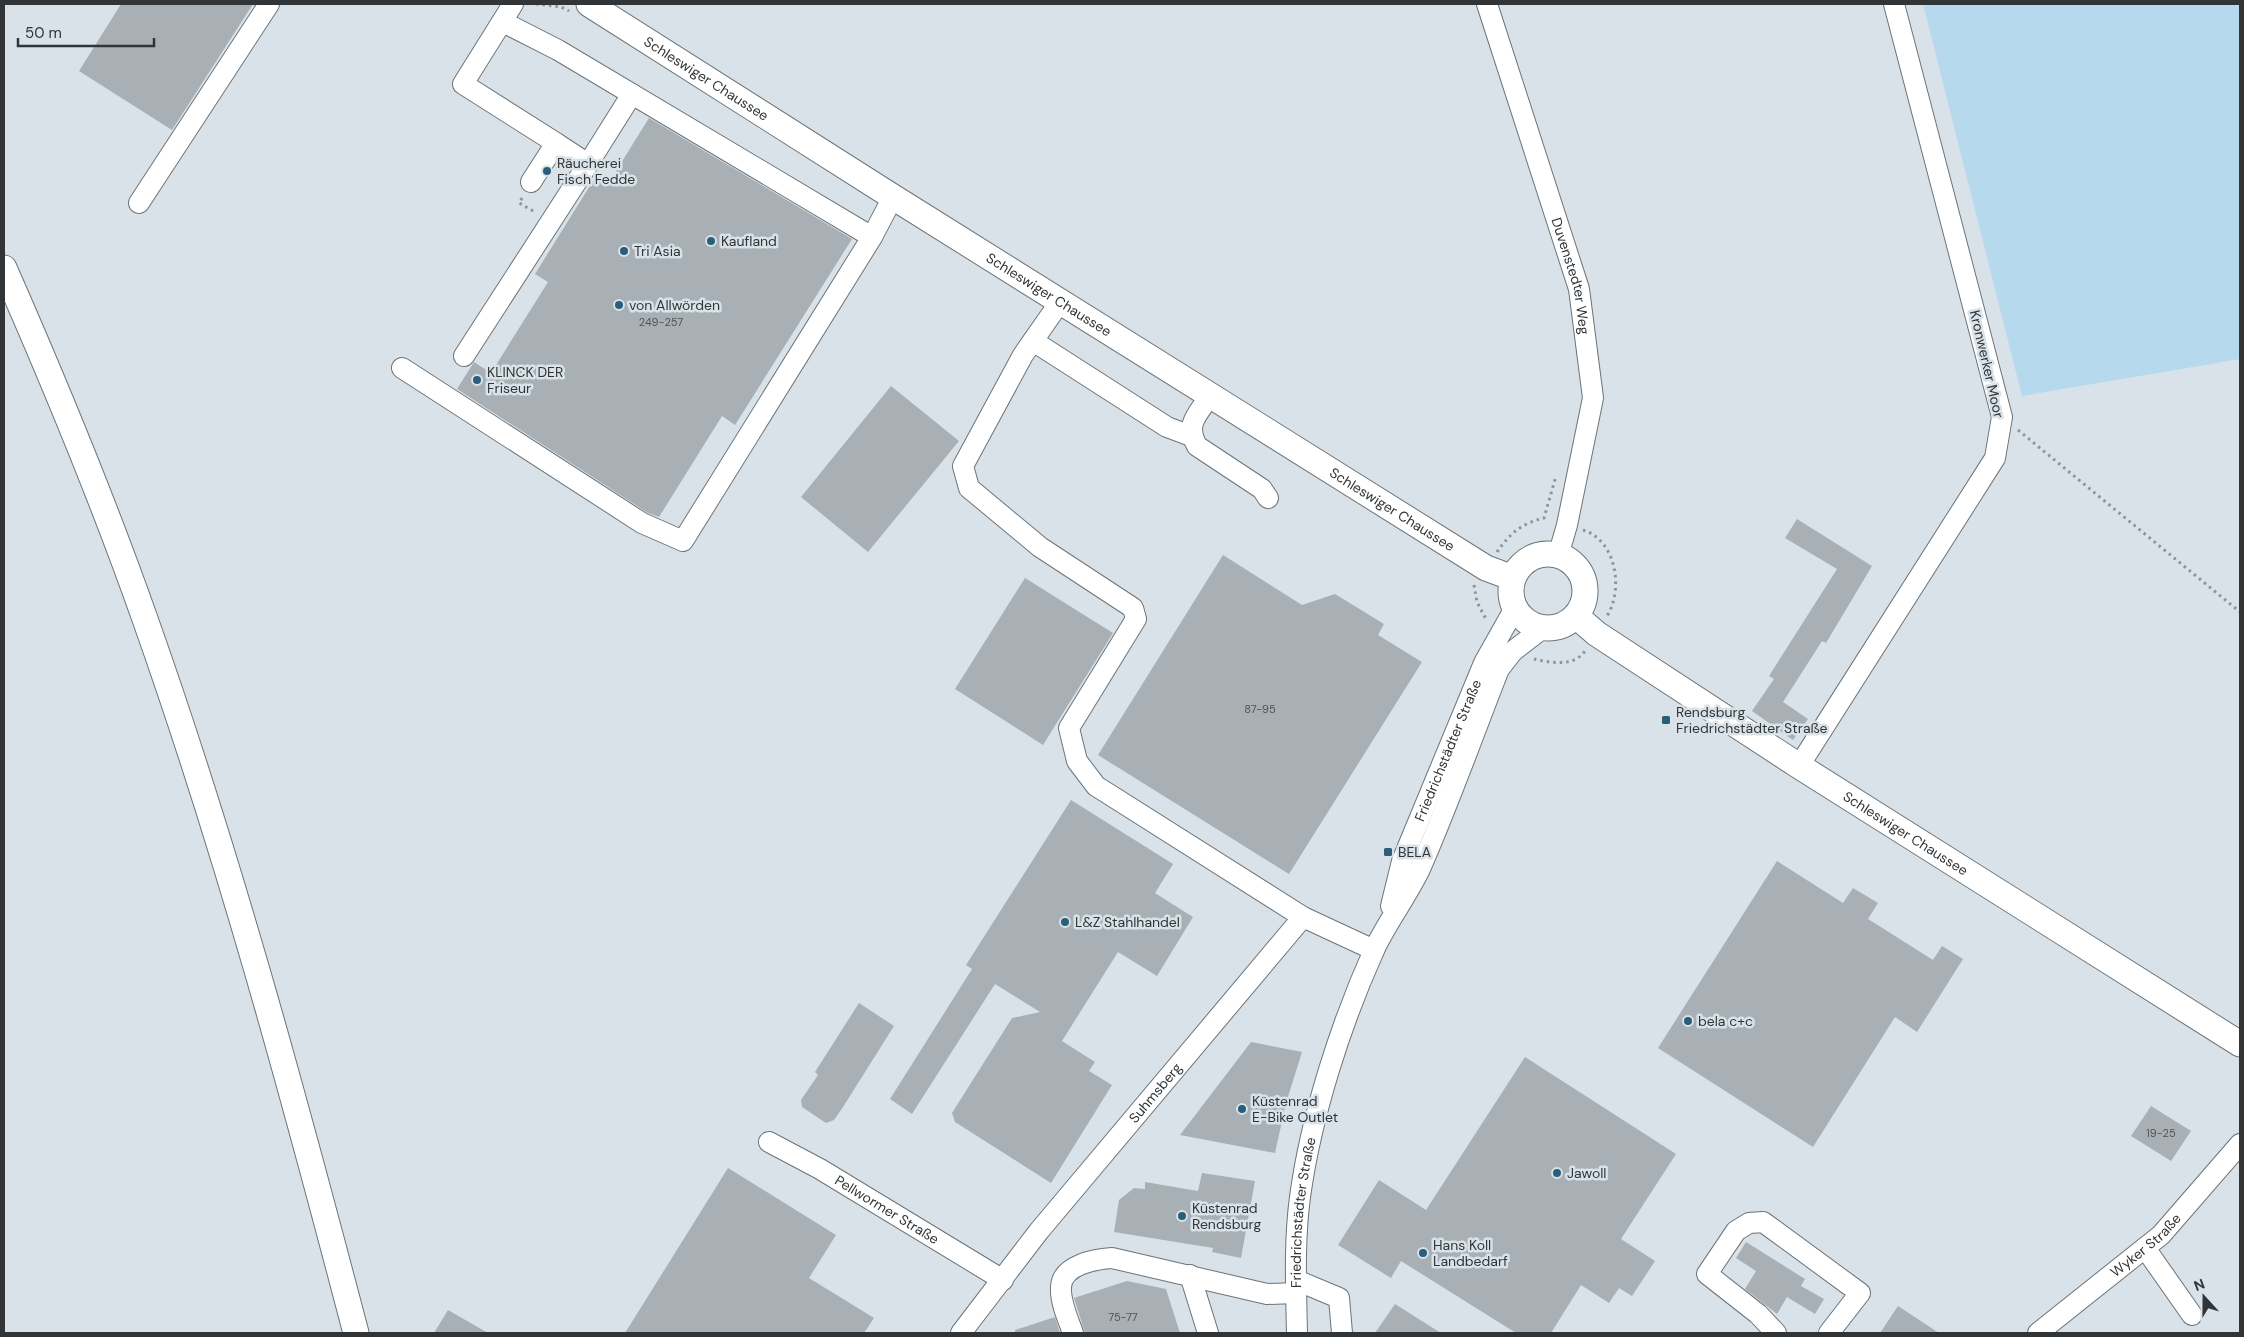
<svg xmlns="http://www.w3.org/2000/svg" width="2244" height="1337" viewBox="0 0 2244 1337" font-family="'DM Sans',sans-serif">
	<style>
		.green { fill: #b6d9ee }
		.building { fill: #a8b0b6 }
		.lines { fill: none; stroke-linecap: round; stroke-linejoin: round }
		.minor-casing { stroke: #6c7479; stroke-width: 22 }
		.major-casing { stroke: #6c7479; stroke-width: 27 }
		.path { stroke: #8d9498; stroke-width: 3; stroke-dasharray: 2.5 4; stroke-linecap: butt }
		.minor { stroke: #fff; stroke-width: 20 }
		.major { stroke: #fff; stroke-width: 25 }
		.poi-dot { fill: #2b5e7b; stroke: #d9e2e8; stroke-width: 2 }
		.labels { text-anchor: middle; stroke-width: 5; stroke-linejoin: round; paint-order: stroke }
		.number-label { font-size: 11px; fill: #4f5457 }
		.street-label { font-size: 14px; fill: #313537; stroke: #d9e2e8 }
		.poi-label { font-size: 14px; fill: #313537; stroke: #d9e2e8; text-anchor: start }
	</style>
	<rect width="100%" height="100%" fill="#d9e2e8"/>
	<path class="green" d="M1923 4H2240V359L2022 396Z"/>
	<path class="building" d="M121 4H253L172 130 79 71Z
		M649 118 852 239 735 425 722 416 659 517 648 513 457 389 474 362 491 373 548 282 535 274 596 176 608 184Z
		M891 386 959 441 868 552 801 497Z
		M1797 519 1872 566 1826 643 1822 641 1783 702 1808 719 1793 740 1752 711 1774 679 1769 676 1837 569 1785 538Z
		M1223 555 1302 605 1335 594 1384 624 1378 635 1422 662 1289 874 1098 755Z
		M1025 578 1113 633 1043 745 955 689Z
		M1071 800 1173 864 1155 893 1193 917 1157 976 1118 952 1062 1041 1095 1062 1089 1071 1112 1085 1051 1183 955 1122 952 1113 1012 1018 1040 1012 995 984 912 1114 890 1099 972 969 966 965Z
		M1777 861 1843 903 1853 888 1878 903 1868 919 1933 960 1942 946 1963 959 1917 1032 1895 1017 1813 1147 1658 1048Z
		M859 1003 894 1026 843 1107 834 1120 826 1123 802 1107 801 1100 818 1075 815 1072Z
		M1251 1042 1302 1052 1286 1103 1275 1153 1180 1135Z
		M1525 1057 1676 1154 1621 1239 1655 1261 1632 1296 1619 1288 1609 1303 1581 1285 1551 1333H1516L1401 1261 1391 1278 1338 1245 1379 1180 1426 1210Z
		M2151 1106 2191 1131 2171 1161 2131 1136Z
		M728 1168 836 1235 809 1278 874 1318 864 1333H625Z
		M1202 1173 1255 1181 1241 1258 1212 1252 1213 1248 1114 1232 1119 1200 1134 1188 1145 1189V1182L1198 1191Z
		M1746 1242 1805 1279 1801 1286 1824 1299 1815 1314 1787 1297 1777 1314 1745 1289 1756 1271 1736 1258Z
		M1127 1281 1166 1289 1180 1333H1085L1074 1298Z
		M1395 1304 1441 1333H1375Z
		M1898 1306 1939 1333H1880Z
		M448 1310 488 1333H434Z
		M1055 1317 1060 1333H1015V1330Z"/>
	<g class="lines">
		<g class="minor-casing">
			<g id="minor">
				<path d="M513 4 463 84 556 143 531 182"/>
				<path id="s1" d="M1487 4 1579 289 1593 398 1567 525 1558 556"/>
				<path d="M503 22 558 50 872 237 893 197"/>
				<path d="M556 143 588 164 632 94"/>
				<path d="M139 203 269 4"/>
				<path d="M1060 302 1023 355 963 466 969 488 1040 547 1133 608 1136 619 1069 728 1077 761 1096 786 1303 917"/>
				<path d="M1033 341 1167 427 1191 436"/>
				<path d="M464 356 588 164"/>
				<path d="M402 368 642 523 683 541 872 237"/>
				<path d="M1210 396C1197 415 1185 424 1197 446L1262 489 1268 498"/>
				<path d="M1799 766 1995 458 2002 417 1894 4"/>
				<path id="s2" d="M1391 906 1402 861 1484 663 1515 608"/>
				<path id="s3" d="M769 1142 820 1169 1003 1280"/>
				<path d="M2145 1248 2192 1315"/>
				<path d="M1190 1275 1208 1333"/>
				<path d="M1296 1280 1339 1298 1342 1333"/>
				<path id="s4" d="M961 1333 1039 1231 1303 917 1374 950"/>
				<path d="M1073 1333C1068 1319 1060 1302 1061 1287 1062 1265 1095 1259 1112 1258L1267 1294 1296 1293"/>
				<path id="s5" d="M1297 1333C1296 1288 1294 1242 1300 1197 1311 1116 1341 1023 1375 948 1388 921 1407 896 1420 869 1449 803 1473 735 1499 669L1513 651 1543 628"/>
				<path d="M1776 1333 1758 1314 1707 1274 1736 1231 1749 1223 1763 1222 1860 1293 1829 1333"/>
				<path id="s6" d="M2038 1333 2161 1235 2240 1144"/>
			</g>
		</g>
		<g class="major-casing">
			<g id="major">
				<path id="s7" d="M589 4 893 197 1486 568 1513 578"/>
				<path d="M4 268C55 384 103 500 145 619 228 853 293 1093 356 1333"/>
				<circle cx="1548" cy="591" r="37"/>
				<path id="s8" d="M1576 616 1597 634 1799 766 2240 1044"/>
			</g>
		</g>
		<path class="path" d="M536 4 561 7 569 11
			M522 198 519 203 535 212
			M2018 430 2240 612
			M1583 530C1616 540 1624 589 1607 616
			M1497 552C1511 532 1521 524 1544 518L1556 476
			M1474 585 1477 602 1487 621
			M1534 659C1551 663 1574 667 1585 651"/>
		<use href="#minor" class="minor"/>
		<use href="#major" class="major"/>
	</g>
	<g class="poi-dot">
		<circle cx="547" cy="171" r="5"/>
		<circle cx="711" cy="241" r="5"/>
		<circle cx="624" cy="251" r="5"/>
		<circle cx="619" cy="305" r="5"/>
		<circle cx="477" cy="380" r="5"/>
		<rect x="1661" y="715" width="10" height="10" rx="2.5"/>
		<rect x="1383" y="847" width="10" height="10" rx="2.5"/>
		<circle cx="1065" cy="922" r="5"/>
		<circle cx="1688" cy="1021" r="5"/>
		<circle cx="1242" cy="1109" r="5"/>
		<circle cx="1557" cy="1173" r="5"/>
		<circle cx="1182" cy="1216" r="5"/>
		<circle cx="1423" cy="1253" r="5"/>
	</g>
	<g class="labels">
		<g class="number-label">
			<text x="661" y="326">249-257</text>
			<text x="1260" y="713">87-95</text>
			<text x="2161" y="1137">19-25</text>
			<text x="1123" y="1321">75-77</text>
		</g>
		<g class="street-label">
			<text dy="5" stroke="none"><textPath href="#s7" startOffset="139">Schleswiger Chaussee</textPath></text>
			<text dy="5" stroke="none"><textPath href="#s1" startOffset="285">Duvenstedter Weg</textPath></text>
			<text dy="5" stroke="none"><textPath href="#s7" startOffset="544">Schleswiger Chaussee</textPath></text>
			<text transform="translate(1987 364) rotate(77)" y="5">Kronwerker Moor</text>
			<text dy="5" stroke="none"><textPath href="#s7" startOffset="949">Schleswiger Chaussee</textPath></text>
			<text dy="5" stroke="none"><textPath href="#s2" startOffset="166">Friedrichstädter Straße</textPath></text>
			<text dy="5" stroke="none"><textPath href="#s8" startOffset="395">Schleswiger Chaussee</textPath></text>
			<text dy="5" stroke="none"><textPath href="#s4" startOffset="309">Suhmsberg</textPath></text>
			<text dy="5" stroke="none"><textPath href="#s3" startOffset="136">Pellwormer Straße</textPath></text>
			<text dy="5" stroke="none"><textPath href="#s5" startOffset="121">Friedrichstädter Straße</textPath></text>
			<text dy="5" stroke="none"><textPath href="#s6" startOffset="139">Wyker Straße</textPath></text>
		</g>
		<g class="poi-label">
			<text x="557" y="168">Räucherei<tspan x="557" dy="16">Fisch Fedde</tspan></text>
			<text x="721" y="246">Kaufland</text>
			<text x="634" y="256">Tri Asia</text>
			<text x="629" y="310">von Allwörden</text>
			<text x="487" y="377">KLINCK DER<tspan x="487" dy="16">Friseur</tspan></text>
			<text x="1676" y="717">Rendsburg<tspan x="1676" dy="16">Friedrichstädter Straße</tspan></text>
			<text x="1398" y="857">BELA</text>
			<text x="1075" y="927">L&amp;Z Stahlhandel</text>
			<text x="1698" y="1026">bela c+c</text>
			<text x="1252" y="1106">Küstenrad<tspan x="1252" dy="16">E-Bike Outlet</tspan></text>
			<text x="1567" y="1178">Jawoll</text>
			<text x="1192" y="1213">Küstenrad<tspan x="1192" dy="16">Rendsburg</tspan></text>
			<text x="1433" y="1250">Hans Koll<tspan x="1433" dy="16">Landbedarf</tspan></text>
		</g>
	</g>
	<rect width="2244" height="1337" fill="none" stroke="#313537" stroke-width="10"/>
	<g transform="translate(2204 1297) rotate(339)" stroke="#d9e2e8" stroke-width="4" paint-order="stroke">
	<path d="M0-4L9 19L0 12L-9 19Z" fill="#313537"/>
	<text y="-8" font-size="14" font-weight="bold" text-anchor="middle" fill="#313537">N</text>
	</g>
	<path d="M18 38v8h136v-8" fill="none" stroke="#313537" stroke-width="2.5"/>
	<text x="25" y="38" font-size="15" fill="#313537" stroke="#d9e2e8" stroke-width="4" paint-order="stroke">50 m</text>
</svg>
